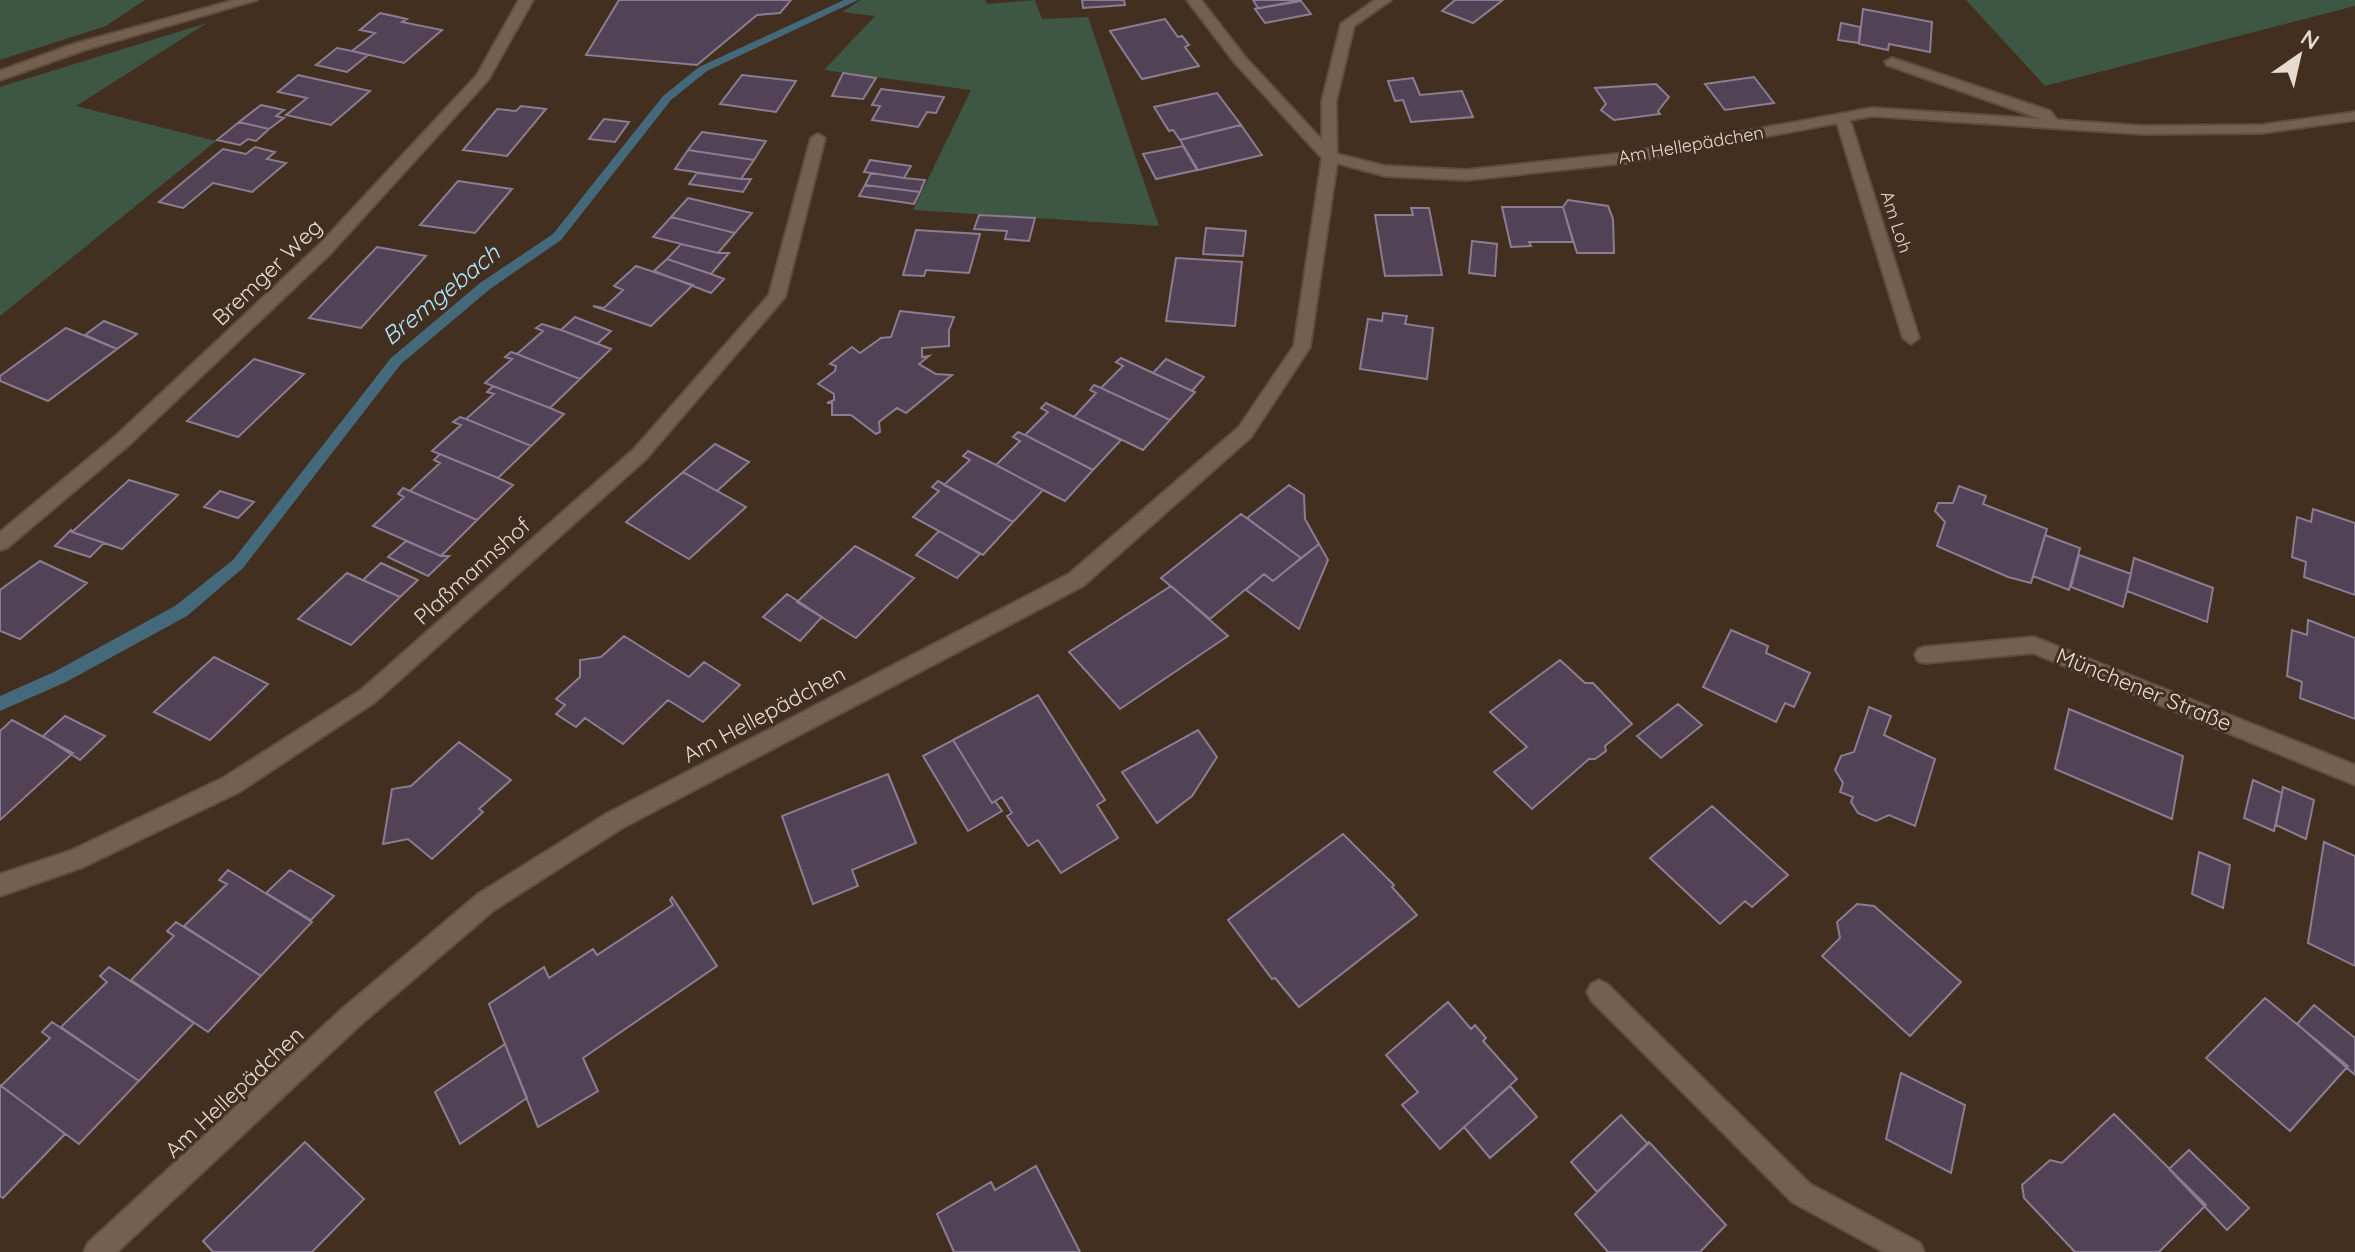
<svg xmlns="http://www.w3.org/2000/svg" width="2355" height="1252" viewBox="0 0 2355 1252" font-family="Quicksand,sans-serif">
	<style>
		.green { fill: #3e5644 }
		.lines { fill: none; stroke-linecap: round; stroke-linejoin: round }
		.stream { fill: #43697b; fill-rule: evenodd }
		.building { fill: #514256; stroke: #8c7c92; stroke-width: 2 }
		.minor-casing { stroke: #5d4e40; stroke-width: 4 }
		.minor { fill: #75604f; fill-rule: evenodd }
		.labels { text-anchor: middle; stroke-width: 6; stroke-linejoin: round; paint-order: stroke }
		.far-street-label { font-size: 18px; fill: #e6dad0; stroke: #422f20 }
		.street-label { font-size: 22px; fill: #e6dad0; stroke: #422f20 }
		.water-label { font-size: 24px; font-style: italic; fill: #aee3fd; stroke: #422f20 }
	</style>
	<rect width="100%" height="100%" fill="#422f20"/>
	<path class="green" d="M0 0H145L106 26 0 60Z
		M861 0H985L987 4 1035 0 1042 19 1088 17 1159 226 913 210 971 90 824 70 875 16 842 12Z
		M1966 0H2355V6L2045 86Z
		M207 23 76 106 216 141 0 316V87Z"/>
	<g class="lines">
		<path class="stream" d="M844 0H858L707 71 671 100 561 240 490 289 401 364 243 568 187 616 66 682 0 711V696L54 672 175 606 233 560 391 358 480 283 553 234 663 96 699 67Z"/>
	</g>
	<path class="building" d="M619 0H791L780 13 757 15 697 65 586 55Z
		M1082 0H1124L1125 5 1083 8Z
		M1253 0H1302L1254 9 1258 8Z
		M1455 0H1503L1473 23 1442 11Z
		M1301 1 1311 14 1265 23 1255 9Z
		M1863 9 1932 22 1930 52 1889 44 1888 50 1859 44Z
		M380 13 407 19 402 22 442 30 404 63 352 51 375 33 360 30Z
		M1165 19 1178 37 1182 36 1189 45 1185 47 1199 66 1142 79 1110 31Z
		M1841 23 1860 27 1859 43 1838 40Z
		M337 48 352 51 368 55 347 72 316 65Z
		M843 73 876 78 863 99 832 96Z
		M298 75 370 91 331 125 286 115 307 98 278 92Z
		M742 75 796 81 776 112 720 104Z
		M1754 77 1774 103 1725 110 1705 84Z
		M1413 78 1420 95 1462 91 1473 117 1411 122 1403 100 1395 101 1388 81Z
		M1656 84 1669 97 1658 111 1660 114 1614 120 1601 110 1606 104 1595 88Z
		M881 89 944 97 936 113 927 112 918 127 872 120 880 106 872 105Z
		M1217 93 1241 125 1180 140 1173 130 1169 131 1154 107Z
		M261 105 284 110 276 116 284 118 269 129 239 122Z
		M521 106 546 109 507 156 463 150 497 109 516 111Z
		M604 119 629 122 615 142 589 139Z
		M239 122 269 129 256 141 248 139 240 145 217 140Z
		M1241 125 1262 155 1198 170 1180 140Z
		M702 132 766 141 754 160 688 150Z
		M1183 146 1197 170 1156 179 1143 154Z
		M255 147 275 152 267 159 286 163 252 192 213 183 183 208 159 202 223 149 246 154Z
		M688 150 754 160 741 179 675 169Z
		M870 160 911 166 904 178 864 172Z
		M697 173 741 179H751L743 192 689 184Z
		M871 173 904 178 925 180 920 192 865 185Z
		M458 181 512 189 475 233 420 225Z
		M865 185 920 192 914 204 859 196Z
		M688 198 752 213 735 233 671 217Z
		M1568 200 1608 206 1613 219 1614 253H1577L1563 207Z
		M1502 207H1563L1573 242H1529L1531 246 1511 247Z
		M1411 208H1429L1442 275 1385 276 1375 215H1413Z
		M979 215 1035 218 1029 241 1005 239 1007 231 974 229Z
		M671 217 735 233 718 253 653 237Z
		M1206 228 1246 231 1243 256 1203 254Z
		M916 230 980 234 969 273 926 270 924 276 903 275Z
		M1472 241 1497 244 1495 276 1469 273Z
		M681 244 718 253H729L711 274 667 259Z
		M377 247 426 256 361 328 309 318Z
		M1176 258 1242 262 1235 326 1166 321Z
		M667 259 711 274 724 279 711 293 654 271Z
		M636 266 693 285 651 326 593 306 604 308 623 290 614 286Z
		M900 311 954 317 949 330V346L922 348V357L929 356 919 364 936 374 952 375 906 413 897 408 879 422 880 432 876 434 851 415H832V403H827L834 400V394L818 384 835 371 836 366 830 364 852 347 860 353 881 338 891 337Z
		M1383 313 1407 316 1405 324 1433 328 1427 379 1360 369 1368 319 1382 321Z
		M575 317 611 331 597 344 561 330Z
		M104 321 137 334 117 349 85 335Z
		M542 324 561 330 611 349 580 379 517 354 543 331 536 328Z
		M66 328 117 349 48 401 0 381V376Z
		M511 352 517 354 580 379 550 408 485 383 512 359 505 357Z
		M1121 358 1153 373 1195 392 1170 420 1101 388 1123 366 1116 362Z
		M254 359 304 374 238 437 187 421Z
		M1166 359 1204 377 1192 391 1153 373Z
		M1094 385 1101 388 1170 420 1143 450 1074 417 1096 393 1090 390Z
		M493 386 550 408 564 414 531 446 466 419 494 394 487 392Z
		M1046 403 1074 417 1121 440 1093 470 1025 435 1048 412 1041 408Z
		M460 417 466 419 531 446 498 478 432 451 461 425 453 422Z
		M1018 432 1025 435 1093 470 1065 501 1043 490 996 465 1020 441 1013 437Z
		M715 444 749 462 717 491 683 472Z
		M968 451 996 465 1043 490 1013 522 944 485 970 460 963 456Z
		M440 454 498 478 513 485 477 520 410 491 440 463 434 460Z
		M683 472 746 507 689 559 626 522Z
		M129 480 178 495 122 549 72 532Z
		M938 481 1013 522 983 555 913 517 939 491 932 487Z
		M1289 485 1304 495 1305 519 1319 544 1301 558 1247 518Z
		M1959 486 1986 496 1983 504 2047 529 2031 583 2008 577 1937 546 1945 522 1935 511 1938 503H1953Z
		M403 488 410 491 477 520 441 556 373 526 404 497 398 494Z
		M220 491 254 502 238 518 204 507Z
		M2313 509 2355 523V595L2304 577 2306 562 2292 557 2297 517 2311 522Z
		M1241 514 1301 558 1273 581 1264 574 1210 619 1161 578Z
		M71 530 72 532 104 543 90 557 55 546Z
		M939 531 980 554 957 578 916 555Z
		M2045 535 2080 548 2069 590 2033 576Z
		M406 541 441 556H449L428 576 388 557Z
		M1319 544 1328 560 1299 629 1246 590 1264 574 1273 581Z
		M855 546 914 578 856 638 797 602Z
		M2079 555 2131 574 2123 607 2071 587Z
		M2134 558 2213 588 2207 622 2127 591Z
		M40 561 87 583 20 639 0 631V590Z
		M381 563 418 580 400 597 363 580Z
		M347 573 400 597 351 645 298 619Z
		M1171 586 1228 636 1120 709 1069 652Z
		M787 594 822 617 800 641 763 617Z
		M2308 620 2355 638V719L2300 698 2302 682 2287 676 2292 630 2307 635Z
		M1731 630 1768 646 1766 653 1810 673 1794 707 1785 703 1776 722 1703 687Z
		M624 636 689 677 704 662 740 685 703 722 668 700 623 744 585 718 576 727 556 714 565 705 556 699 580 677V660L601 657Z
		M214 657 268 684 210 740 154 712Z
		M1560 660 1585 683H1593L1632 724 1605 746 1606 751 1595 759H1589L1532 809 1494 772 1527 747 1490 712Z
		M1038 695 1105 800 1097 805 1118 838 1061 873 1038 840 1028 846 1007 816 1012 813 1002 797 992 803 953 740Z
		M1678 704 1702 725 1661 758 1637 736Z
		M1869 707 1891 716 1884 735 1935 759 1915 826 1889 815 1876 821 1858 813 1851 802 1853 797 1840 792 1843 783 1835 770 1841 756 1854 752Z
		M2069 709 2183 756 2172 819 2055 769Z
		M65 716 105 736 80 760 43 736Z
		M12 720 73 753 0 820V731Z
		M1198 730 1217 757 1192 796 1157 823 1122 772Z
		M953 740 992 803 995 801 1002 811 968 831 923 756Z
		M459 742 511 780 479 809 483 812 432 859 408 839 383 844 392 789 411 786Z
		M888 774 916 843 852 870 858 886 813 904 782 816Z
		M2253 780 2282 793 2274 831 2244 818Z
		M2283 787 2314 800 2306 839 2276 825Z
		M1712 806 1788 875 1752 907 1745 901 1720 924 1650 858Z
		M1343 834 1394 885 1392 887 1417 915 1299 1007 1275 978 1272 979 1228 920Z
		M2324 842 2355 856V966L2308 943Z
		M2199 852 2230 865 2223 908 2192 894Z
		M228 870 312 922 261 976 184 926 227 884 219 880Z
		M290 870 334 896 311 920 266 893Z
		M672 897 717 966 583 1058 598 1091 538 1127 489 1004 544 967 549 978 593 949 597 955 673 905 670 900Z
		M1857 904 1874 906 1961 982 1910 1036 1822 956 1840 938 1837 922Z
		M176 922 261 976 208 1032 131 980 174 936 167 931Z
		M109 967 194 1023 139 1081 61 1027 107 982 100 976Z
		M2265 998 2348 1066 2290 1131 2206 1058Z
		M1448 1002 1471 1029 1475 1025 1486 1038 1483 1041 1517 1079 1440 1149 1402 1105 1418 1092 1386 1055Z
		M2314 1005 2355 1038V1075L2297 1024Z
		M52 1022 139 1081 79 1144 1 1086 50 1038 42 1032Z
		M505 1044 527 1098 460 1144 435 1092Z
		M1901 1073 1965 1105 1951 1173 1886 1139Z
		M0 1085 65 1134 3 1198 0 1196Z
		M1510 1086 1537 1117 1490 1158 1464 1127Z
		M2114 1114 2206 1205 2159 1252H2075L2024 1198 2022 1185 2050 1160 2062 1163Z
		M1621 1115 1648 1144 1597 1192 1571 1162Z
		M305 1142 364 1199 312 1252H213L203 1241Z
		M1649 1142 1726 1225 1700 1252H1608L1575 1214Z
		M2189 1150 2249 1208 2227 1230 2169 1169Z
		M1036 1166 1080 1252H954L937 1214 991 1182 995 1190Z"/>
	<g class="lines">
		<g class="minor-casing">
			<path id="minor" d="M235 0H257L84 50 0 80V71L74 44Z
				M519 0H533L488 80 331 253 130 444 7 548 0 550V532L118 434 319 245 477 75Z
				M1187 0H1201L1245 57 1322 140V101L1341 24 1375 0H1391L1354 26 1336 101 1337 154 1385 166 1466 170 1626 153 1872 108 2041 119 1887 65 1885 62 1892 58 2050 111 2057 120 2143 126 2262 125 2355 112V120L2262 133 2143 134 1872 116 1850 120 1919 338 1911 344 1903 338 1837 123 1626 163 1466 180 1385 176 1337 163 1310 347 1251 437 1083 586 622 828 494 910 360 1025 117 1252H84L88 1243 342 1009 478 894 606 814 1069 574 1239 427 1294 346 1322 158 1235 63Z
				M818 134 825 138 785 297 646 459 375 702 239 792 83 867 0 896V874L70 851 223 778 361 690 634 449 769 295 811 138Z
				M2034 637 2355 765V785L2033 653 1925 663 1918 661 1915 655 1918 649 1925 647Z
				M1599 980 1607 984 1810 1184 1920 1243 1924 1252H1884L1792 1202 1591 1000 1587 992 1591 984Z"/>
		</g>
		<use href="#minor" class="minor"/>
	</g>
	<g class="labels">
		<g class="far-street-label">
			<text transform="translate(1691 145) rotate(-10)" y="6">Am Hellepädchen</text>
			<text transform="translate(1896 222) rotate(72)" y="6">Am Loh</text>
		</g>
		<g class="street-label">
			<text transform="translate(267 272) rotate(-44)" y="8">Bremger Weg</text>
			<text transform="translate(472 571) rotate(-42)" y="8">Plaßmannshof</text>
			<text transform="translate(2144 689) rotate(22)" y="8">Münchener Straße</text>
			<text transform="translate(764 714) rotate(-28)" y="8">Am Hellepädchen</text>
			<text transform="translate(234 1092) rotate(-43)" y="8">Am Hellepädchen</text>
		</g>
		<g class="water-label">
			<text transform="translate(441 295) rotate(-39)" y="8">Bremgebach</text>
		</g>
	</g>
	<g transform="translate(2299 56) rotate(34)" stroke="#422f20" stroke-width="6" paint-order="stroke">
	<path d="M0-6L14 30L0 20L-14 30Z" fill="#e6dad0"/>
	<text y="-12" font-size="22" font-weight="bold" text-anchor="middle" fill="#e6dad0">N</text>
	</g>
</svg>
